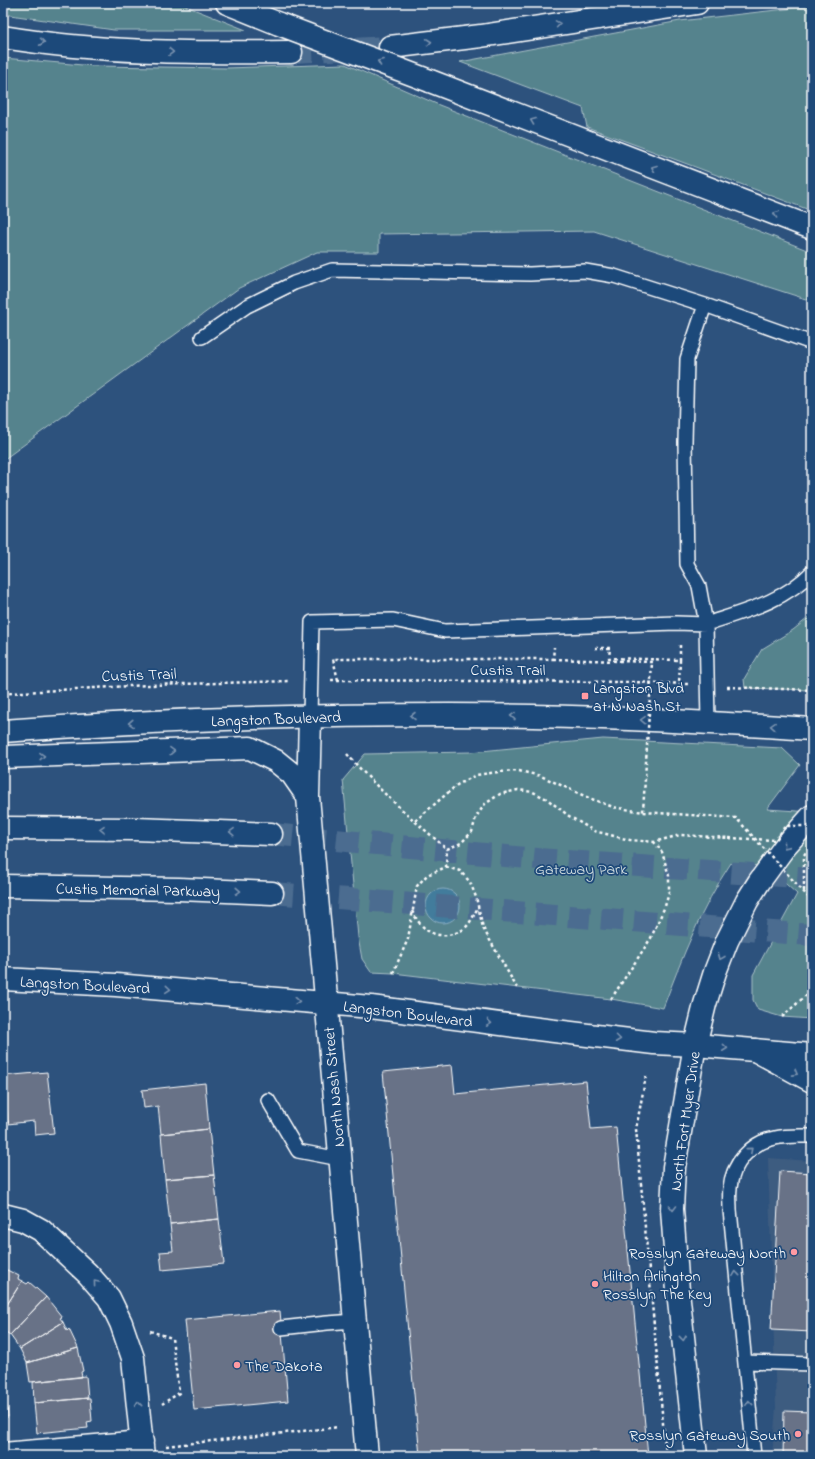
<svg xmlns="http://www.w3.org/2000/svg" width="815" height="1459" viewBox="0 0 815 1459" font-family="'Indie Flower',sans-serif">
	<style>
		.built { fill: #3e5c80 }
		.green { fill: #55838d; stroke: #aac1c6 }
		.water { fill: #427b9c; stroke: #8eb0c4 }
		.building { fill: #677287; stroke: #fff }
		.lines { fill: none; stroke-linecap: round; stroke-linejoin: round }
		.highway-tunnel { stroke: #4c6c90; stroke-width: 22; stroke-dasharray: 22 11; stroke-linecap: butt }
		.lane-casing { stroke: #fff; stroke-width: 16 }
		.street-casing { stroke: #fff; stroke-width: 25 }
		.primary-casing { stroke: #fff; stroke-width: 25 }
		.highway-casing { stroke: #fff; stroke-width: 25 }
		.path { stroke: #fff; stroke-width: 2.5; stroke-dasharray: 3 3; stroke-linecap: butt }
		.lane { stroke: #1f4a7a; stroke-width: 13 }
		.street { stroke: #1f4a7a; stroke-width: 22 }
		.primary { stroke: #1f4a7a; stroke-width: 22 }
		.highway { stroke: #1f4a7a; stroke-width: 22 }
		.highway-bridge-casing { stroke: #fff; stroke-width: 25; stroke-linecap: butt }
		.path-bridge { stroke: #fff; stroke-width: 2.5; stroke-dasharray: 3 3; stroke-linecap: butt }
		.highway-bridge { stroke: #1f4a7a; stroke-width: 22 }
		.oneway { stroke: #7992af }
		.poi-dot { fill: #ff9aa2; stroke: #1f4a7a; stroke-width: 1.5 }
		.labels { text-anchor: middle; stroke-width: 3.5; stroke-linejoin: round; paint-order: stroke }
		.street-label { font-size: 16px; fill: #fff; stroke: #1f4a7a }
		.poi-label { font-size: 16px; fill: #fff; stroke: #1f4a7a; text-anchor: start }
		.park-label { font-size: 16px; fill: #d4e0e2; stroke: #1f4a7a }
	</style>
	<rect width="100%" height="100%" fill="#2d527d"/>
	<filter id="ink" filterUnits="userSpaceOnUse"><feTurbulence type="fractalNoise" baseFrequency=".025" numOctaves="2"/><feDisplacementMap in="SourceGraphic" scale="8" xChannelSelector="R" yChannelSelector="G"/><feConvolveMatrix kernelMatrix="1 2 1 2 8 2 1 2 1" color-interpolation-filters="sRGB"/></filter>
	<g filter="url(#ink)">
		<path class="built" d="M768 1158 812 1161V1456H772L776 1407Z"/>
		<path class="green" d="M3 3H178L246 30H114L3 14Z
			M812 6V211L698 168 587 127 583 108 460 62 680 21Z
			M3 58 94 66 227 68 345 64 439 105 812 252V301L594 231 379 234V252H317L239 288 3 460Z
			M812 615V690L745 688 744 679 762 649 793 630Z
			M603 739 782 748 800 765 767 809 812 812V1019L782 1017 758 1010 753 1000V975L797 894 767 867 731 863C701 908 682 958 663 1008L611 999 393 973 371 972 362 959 358 937 343 780 365 754 471 752Z"/>
		<path class="water" d="M426 906a17 17 0 1 1 34 0a17 17 0 1 1-34 0Z"/>
		<path class="building" d="M452 1065 455 1094 586 1081 591 1129 616 1127 648 1456H420L383 1072Z
			M47 1072 54 1133 35 1135 34 1121 8 1124 3 1076Z
			M3 1079 8 1124H3Z
			M205 1083 209 1129 161 1134 158 1106 144 1108 142 1090Z
			M209 1129 214 1175 165 1179 161 1134Z
			M780 1171 812 1173V1332L771 1330Z
			M214 1175 219 1219 170 1224 165 1179Z
			M219 1219 224 1264 162 1270 160 1252 173 1251 170 1224Z
			M3 1268 19 1276 18 1279 22 1281 3 1311Z
			M22 1281 27 1284 29 1282 46 1297 10 1335 3 1330V1311Z
			M46 1297 62 1317 60 1318 63 1322 20 1349 10 1335Z
			M280 1311 288 1401 194 1410 185 1320Z
			M63 1322 67 1331 69 1329 78 1348 27 1363 20 1349Z
			M78 1348 83 1371 81 1372 82 1377 30 1382 27 1363Z
			M3 1368 8 1417H3Z
			M86 1376 88 1398 34 1403 33 1382Z
			M88 1398H90L92 1421 87 1422 88 1428 37 1433 34 1403Z
			M784 1411 812 1412V1456H783Z"/>
		<g class="lines">
			<path class="highway-tunnel" d="M291 52 390 47
				M271 834 538 859 812 878
				M272 893 812 935"/>
			<g class="lane-casing">
				<path id="lane" d="M202 337 247 306 294 283 332 270 530 274 585 271 614 276 705 305
					M310 717 312 622 393 620 445 631 676 623 706 624 699 586 687 564 685 442 687 359 705 305 812 343
					M708 722 706 624C745 611 783 602 812 572
					M268 1100 298 1151 340 1159
					M281 1328 327 1323 355 1321
					M745 1362 812 1364
					M754 1456 730 1210C730 1203 729 1195 730 1188 732 1164 751 1142 775 1138 787 1135 800 1136 812 1136"/>
			</g>
			<g class="street-casing">
				<path id="street" d="M310 717 308 797 367 1456
					M3 757 250 748 276 761 292 774 308 797
					M755 1050 812 1081
					M3 1215 23 1220 41 1230 88 1274 109 1298 121 1323 133 1358 143 1456
					M3 1454 142 1442"/>
			</g>
			<g class="primary-casing">
				<path id="primary" d="M3 731C152 720 301 715 450 715 571 715 692 721 812 729
					M3 979 116 985 371 1007 538 1029 654 1043 695 1045 812 1055"/>
			</g>
			<g class="highway-casing">
				<path id="highway" d="M227 3 279 24
					M3 37C98 53 195 53 291 52
					M390 47 481 36 697 3
					M430 81 812 228
					M3 828 135 829 271 834
					M3 886 179 889 272 893
					M696 1456 678 1291 672 1209 674 1167 695 1045 705 1004 715 972 727 941 747 901 759 882 786 845 812 816"/>
			</g>
			<path class="path" d="M595 648H610L609 658 680 660 679 684
				M680 660V644
				M331 680 631 682 688 684
				M338 680 333 659H553L554 647
				M727 687 812 690
				M3 694 22 692 149 685 290 681
				M347 754C377 789 412 819 447 849L461 843 472 832 476 817 485 804 500 794 518 790 533 792 547 799 569 816 594 831 630 840 654 842 680 835 729 838
				M446 867 460 871 470 882 476 897 483 928 517 988
				M412 911C420 926 429 937 448 935 454 934 463 931 467 926 472 920 475 913 478 907
				M393 973 408 939 417 886 427 875 446 867 447 849
				M611 999 651 938 665 906 669 893V876L662 852 654 842
				M782 1017 812 990
				M646 1076 636 1129 666 1456
				M150 1331 172 1338 179 1393 162 1404
				M166 1446 339 1427"/>
			<use href="#lane" class="lane"/>
			<use href="#street" class="street"/>
			<use href="#primary" class="primary"/>
			<use href="#highway" class="highway"/>
			<g class="highway-bridge-casing">
				<path id="highway-bridge" d="M279 24 430 81"/>
			</g>
			<path class="path-bridge" d="M553 659 652 662 643 812
				M415 821 457 785 476 775 498 772 519 771 541 776 589 798 613 807 643 812 736 818 812 901
				M729 838 776 840 785 826H812
				M804 891V855L812 844"/>
			<use href="#highway-bridge" class="highway-bridge"/>
		</g>
		<defs><path id="oneway-chevron" d="M-2-3.5L2.5 0L-2 3.5" fill="none" stroke-width="1.6" stroke-linecap="round" stroke-linejoin="round"/></defs>
		<g class="oneway">
			<use href="#oneway-chevron" transform="translate(558 24) rotate(-9)"/>
			<use href="#oneway-chevron" transform="translate(42 42) rotate(7)"/>
			<use href="#oneway-chevron" transform="translate(429 42) rotate(-7)"/>
			<use href="#oneway-chevron" transform="translate(171 52) rotate(1)"/>
			<use href="#oneway-chevron" transform="translate(380 62) rotate(-159)"/>
			<use href="#oneway-chevron" transform="translate(533 121) rotate(-159)"/>
			<use href="#oneway-chevron" transform="translate(654 168) rotate(-159)"/>
			<use href="#oneway-chevron" transform="translate(776 214) rotate(-159)"/>
			<use href="#oneway-chevron" transform="translate(413 716) rotate(180)"/>
			<use href="#oneway-chevron" transform="translate(513 716) rotate(-179)"/>
			<use href="#oneway-chevron" transform="translate(643 720) rotate(-178)"/>
			<use href="#oneway-chevron" transform="translate(131 723) rotate(177)"/>
			<use href="#oneway-chevron" transform="translate(773 726) rotate(-176)"/>
			<use href="#oneway-chevron" transform="translate(172 751) rotate(-2)"/>
			<use href="#oneway-chevron" transform="translate(42 756) rotate(-2)"/>
			<use href="#oneway-chevron" transform="translate(102 829) rotate(-179)"/>
			<use href="#oneway-chevron" transform="translate(232 832) rotate(-178)"/>
			<use href="#oneway-chevron" transform="translate(786 846) rotate(129)"/>
			<use href="#oneway-chevron" transform="translate(238 891) rotate(3)"/>
			<use href="#oneway-chevron" transform="translate(721 957) rotate(112)"/>
			<use href="#oneway-chevron" transform="translate(168 989) rotate(5)"/>
			<use href="#oneway-chevron" transform="translate(297 1001) rotate(5)"/>
			<use href="#oneway-chevron" transform="translate(489 1023) rotate(8)"/>
			<use href="#oneway-chevron" transform="translate(618 1039) rotate(7)"/>
			<use href="#oneway-chevron" transform="translate(725 1048) rotate(6)"/>
			<use href="#oneway-chevron" transform="translate(795 1073) rotate(29)"/>
			<use href="#oneway-chevron" transform="translate(750 1150) rotate(-40)"/>
			<use href="#oneway-chevron" transform="translate(673 1208) rotate(90)"/>
			<use href="#oneway-chevron" transform="translate(736 1274) rotate(-96)"/>
			<use href="#oneway-chevron" transform="translate(96 1283) rotate(-130)"/>
			<use href="#oneway-chevron" transform="translate(683 1338) rotate(84)"/>
			<use href="#oneway-chevron" transform="translate(749 1403) rotate(-96)"/>
			<use href="#oneway-chevron" transform="translate(138 1404) rotate(-96)"/>
		</g>
	</g>
	<g class="poi-dot">
		<rect x="581" y="692" width="8" height="8" rx="2"/>
		<circle cx="794" cy="1252" r="4"/>
		<circle cx="595" cy="1284" r="4"/>
		<circle cx="237" cy="1365" r="4"/>
		<circle cx="798" cy="1434" r="4"/>
	</g>
	<g class="labels">
		<g class="street-label">
			<text x="508" y="675">Custis Trail</text>
			<text transform="translate(139 674) rotate(-2)" y="6">Custis Trail</text>
			<text transform="translate(276 718) rotate(-2)" y="6">Langston Boulevard</text>
			<text transform="translate(138 889) rotate(1)" y="6">Custis Memorial Parkway</text>
			<text transform="translate(85 984) rotate(3)" y="6">Langston Boulevard</text>
			<text transform="translate(408 1013) rotate(7)" y="6">Langston Boulevard</text>
			<text transform="translate(333 1087) rotate(-95)" y="6">North Nash Street</text>
			<text transform="translate(684 1121) rotate(-82)" y="6">North Fort Myer Drive</text>
		</g>
		<g class="poi-label">
			<text x="593" y="693">Langston Blvd<tspan x="593" dy="18">at N Nash St</tspan></text>
			<text x="786" y="1258" text-anchor="end">Rosslyn Gateway North</text>
			<text x="603" y="1281">Hilton Arlington<tspan x="603" dy="18">Rosslyn The Key</tspan></text>
			<text x="245" y="1371">The Dakota</text>
			<text x="790" y="1440" text-anchor="end">Rosslyn Gateway South</text>
		</g>
		<g class="park-label">
			<text x="581" y="874">Gateway Park</text>
		</g>
	</g>
	<rect width="815" height="1459" fill="none" stroke="#1f4a7a" stroke-width="16"/>
	<rect x="8" y="8" width="799" height="1443" fill="none" stroke="#fff" stroke-width="1.5" filter="url(#ink)"/>
</svg>
